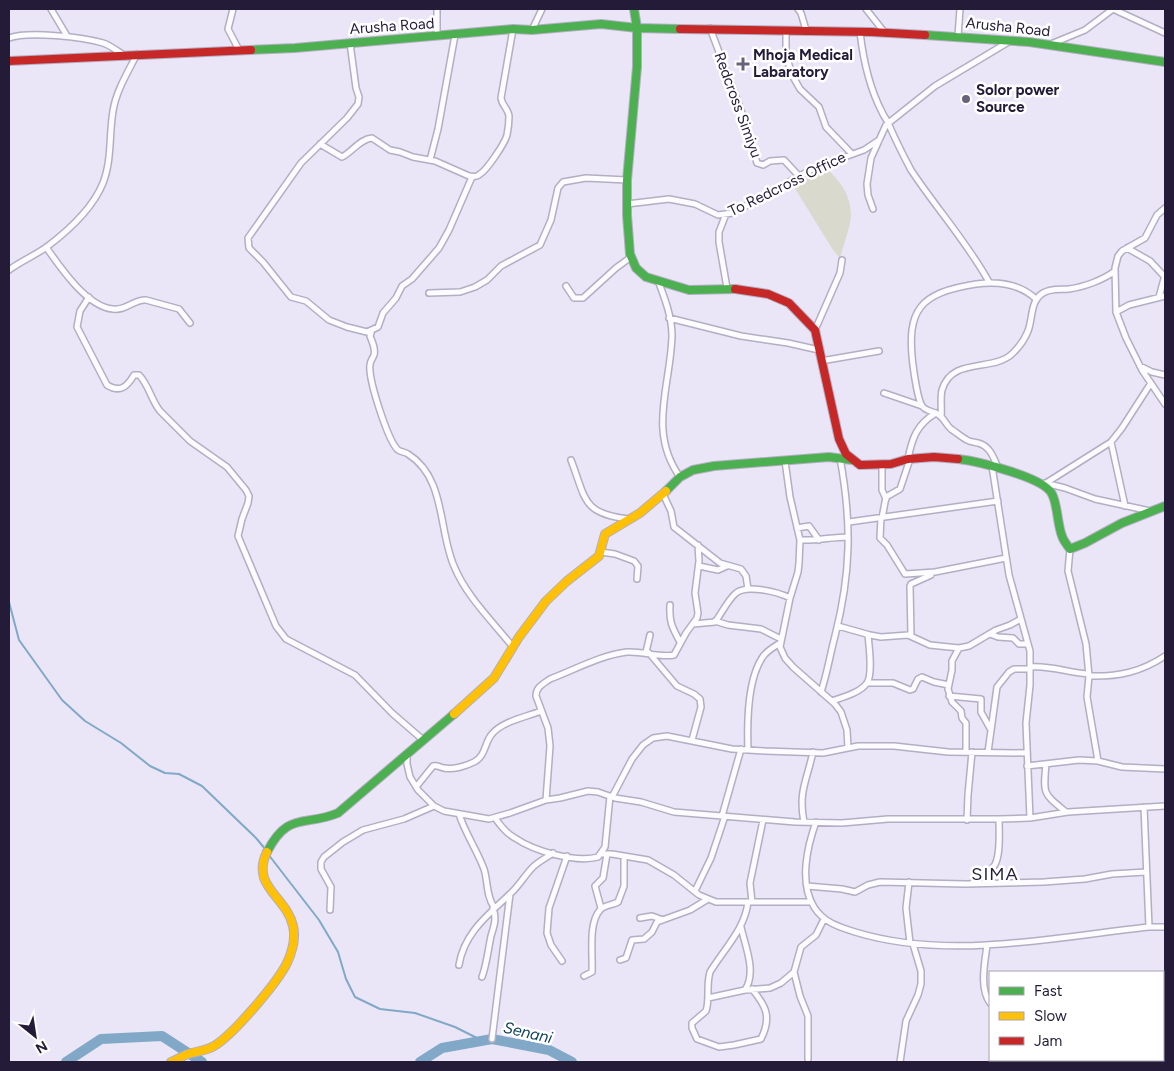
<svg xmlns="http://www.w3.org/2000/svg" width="1174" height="1071" viewBox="0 0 1174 1071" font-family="Figtree,sans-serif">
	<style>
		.green { fill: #d9dacd }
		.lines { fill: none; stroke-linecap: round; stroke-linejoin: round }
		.stream { stroke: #81a9c7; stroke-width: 2 }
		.river { stroke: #81a9c7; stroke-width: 10 }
		.street-casing { stroke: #b3aec3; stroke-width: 8 }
		.fast-casing { stroke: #b3aec3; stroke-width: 10 }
		.slow-casing { stroke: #b3aec3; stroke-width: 10 }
		.jam-casing { stroke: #b3aec3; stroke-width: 10 }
		.street { stroke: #fcfbfe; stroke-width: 5 }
		.fast { stroke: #4caf50; stroke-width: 8 }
		.slow { stroke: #ffc107; stroke-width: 8 }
		.jam { stroke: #c62828; stroke-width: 8 }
		.poi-dot { fill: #69627b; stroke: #fff; stroke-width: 2 }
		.labels { text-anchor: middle; stroke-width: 5; stroke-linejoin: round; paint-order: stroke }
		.street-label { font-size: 15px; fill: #231b38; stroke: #fff }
		.poi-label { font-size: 15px; font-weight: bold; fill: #231b38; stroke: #fff; text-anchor: start }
		.water-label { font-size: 16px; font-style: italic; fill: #0e3f58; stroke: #fff }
		.quarter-label { font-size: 18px; letter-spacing: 1px; fill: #231b38; stroke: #fff }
	</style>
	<rect width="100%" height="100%" fill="#eae6f7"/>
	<path class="green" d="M825 167C839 180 851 194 851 215 851 226 843 246 840 258L833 250 791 182Z"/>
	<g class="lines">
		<path class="stream" d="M9 602 19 640 62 700 85 721 121 743 150 766 165 773 179 774 202 786 256 838 266 850
			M268 854 319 920 338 952 346 979 355 997 380 1009 415 1013 455 1027 483 1041"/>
		<path class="river" d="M66 1062 101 1039 162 1036 202 1062
			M420 1062 442 1048 492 1039 549 1050 572 1062"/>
		<g class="street-casing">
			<path id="street" d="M51 9 67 36
				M233 9 228 29 239 50
				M437 9V36
				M798 9 801 13 806 30
				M866 9 885 33
				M1113 9 1165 33
				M710 28 742 113 757 163 763 165 770 161 784 160 799 176
				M532 30 542 9
				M786 30V55L792 75 800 89 819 107 826 127 851 153
				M860 32C863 58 870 89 882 112 884 117 888 121 889 125 896 141 903 155 911 170 936 208 967 242 989 282
				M958 36 960 9
				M9 38C28 31 83 37 103 43 110 45 117 51 124 55
				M350 43 356 88 359 97 358 104 347 118 301 163 248 238 249 248 263 262 291 297 306 301 329 320 347 327 367 332 378 327 383 313 396 298 402 286 412 279 439 248 449 230 472 177
				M1051 44 1085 30 1113 9
				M320 144 342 157C352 152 360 139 372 138L390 150 400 152 413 157 435 161 469 176C473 177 477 177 480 174 487 170 505 143 507 135 508 130 509 122 509 116 508 108 502 106 501 98L513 29
				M430 160 438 129 455 35
				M627 204 669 199 695 204 718 215 733 213 814 168 864 150 879 140
				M1165 208 1157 215 1145 238 1122 251 1118 256 1115 268 1116 312 1126 338 1142 370 1165 404
				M873 209 868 195 867 184 871 158 886 125 935 86 1010 41
				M726 214 719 232V242L727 288
				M46 247C60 267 87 307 113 309 126 311 134 299 146 300L179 309 190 323
				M1127 248 1150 261 1164 276
				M9 270C21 261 36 255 48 246 69 230 93 208 103 183 112 160 109 134 113 111 116 91 128 72 137 54
				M659 283C665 299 672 318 672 335 671 385 647 431 680 477
				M566 286 574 298H583L616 268 631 257
				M429 293 460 292 475 287 487 280 501 266 540 245 551 220 558 188 563 182 586 178 627 180
				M89 297 80 311 77 327 107 385C120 393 127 387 134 375H139C149 385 151 400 160 411L190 441 227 467 246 490 249 496 248 503 242 519 238 536 276 626 286 639 355 675 392 713 422 739
				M1159 297 1165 275
				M1116 312 1129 305 1165 296
				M669 318 741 336 788 343 819 350
				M372 330 370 336C372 342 376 348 374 355 373 358 370 361 370 365 368 379 388 441 398 450 401 452 405 452 408 454 446 478 438 529 454 566 466 596 493 622 513 647
				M815 330 840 273 842 260
				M821 361 879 351
				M1140 366 1152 372 1165 375
				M884 393 922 406
				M941 417C942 409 940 398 942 390 952 356 993 373 1013 353 1019 347 1025 339 1028 331 1033 318 1030 301 1043 293 1052 288 1060 290 1069 289 1084 287 1103 280 1115 271
				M1111 442 1125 506
				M908 459C912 438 917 424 936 413
				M571 460C586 499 582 514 629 519
				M785 461 790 497 800 540 799 563 798 572 790 598 780 647 785 658 793 667 835 704 841 712 847 730 848 748
				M882 465V490L886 499
				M992 466 1009 575 1030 651V685L1026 723 1030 818
				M998 468C994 458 990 446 978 443 974 442 970 442 967 440 961 437 956 432 951 429 946 425 944 418 939 415 934 411 927 412 922 406 918 400 914 374 913 365 906 309 920 293 976 284 998 281 1020 284 1036 299
				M1045 483 1065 488 1095 499 1150 511
				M1046 483 1111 442 1122 428 1151 383
				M663 494 671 511 674 527 720 563 741 569 746 576 748 589
				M881 518 880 538 887 545 905 574 935 572 1006 558
				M882 518 886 497 900 489 910 459
				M849 522 998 501
				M797 528 809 526 819 540
				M800 540C816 541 832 537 848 537
				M1070 549 1068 571 1086 644 1089 676 1087 697 1098 761
				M601 552 615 554 634 561 638 566 637 579
				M699 566 718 570 727 566
				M670 605C669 622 672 627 680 642
				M715 621 728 625 761 629 781 639
				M693 624 715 622C722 613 727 601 736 593 747 584 778 592 790 598
				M838 626 870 635 881 637 908 635 930 645 959 648 969 646 996 630 1010 625 1021 619
				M990 634 998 637 1013 638 1019 644H1028
				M911 636 910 586 911 584 931 575
				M959 648 952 661V670L948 689 952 702 961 711 962 718 966 723V752
				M646 652 650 635
				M649 653 677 686 694 694 700 699 701 707 692 740
				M1030 667C1050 665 1069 673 1089 674
				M1089 676C1118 677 1141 672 1165 656
				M867 683H893L910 690 913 689 918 679 922 677 934 682 949 685
				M821 692C827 674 830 655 835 636 851 573 852 523 840 458
				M949 696 981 699V712L991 730
				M832 701C843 697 860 693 867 683 873 674 869 646 868 635
				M748 750C747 723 747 681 762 658 766 651 774 647 780 643
				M988 752 997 687 1009 672 1014 669H1030
				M407 755V764L410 777 418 790 434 806 444 811 489 819 510 813 546 800 560 798 588 791 598 792 615 798 641 802 674 812 795 822 842 823 888 819H999L1030 818 1068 812 1165 806
				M1046 764C1043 795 1043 793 1066 812
				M1027 766 1079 760 1098 761 1122 767 1165 769
				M416 787 433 766C438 765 439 767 444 768 453 770 466 766 474 762 486 756 484 743 492 734 503 721 526 717 541 711
				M612 797 632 759 643 745 653 738 667 736 732 749 765 751 823 753 858 746H894L948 752 1026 753
				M546 800 550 746 548 728 536 696C536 687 543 684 550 679 574 670 601 655 627 652 642 651 661 658 674 655L686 633 697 618 698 613 695 593 699 561 698 545
				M1144 807 1149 927
				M459 814C465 833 477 850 484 869 488 881 486 896 494 907
				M722 816 741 749
				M495 818C501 826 506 833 515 838 534 851 575 863 598 857L605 847 610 796
				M967 820 968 795 972 752
				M804 822C798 792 807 780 813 752
				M816 822C807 847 799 883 814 907 823 922 839 927 855 932 950 961 1053 937 1149 927H1165
				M601 854H612L648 860 674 875 699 895 716 902H811
				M909 882 906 908 910 943
				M972 883C980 878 988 873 994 866 1001 857 999 831 999 819
				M807 886 842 889 855 892 868 885 880 882 965 884 1044 882 1085 879 1112 874 1146 872
				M695 891 711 858 725 816
				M748 902C745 929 724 949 710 972 706 985 710 999 706 1011L692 1023V1028L697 1039 719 1047 734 1045 761 1039C772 1017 766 1006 752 989
				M752 902 750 883 763 820
				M601 908 595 886 603 878 607 854
				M330 910 331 887 321 869V862L324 857 343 842 363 830 404 819 434 806
				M640 918 652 916 663 920
				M741 927C745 946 757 972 745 990
				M987 945C985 962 979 988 990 1003
				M620 960 626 958 632 940 644 939 652 932 657 922 690 910 708 899
				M562 961 551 945 547 933 549 908 567 856
				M459 965C464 933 488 915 510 894 519 886 525 875 533 867 539 861 546 858 553 853
				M794 972 800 996 808 1016V1059
				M584 976 592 972C593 955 588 923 600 910 604 905 613 905 618 902L624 886V856
				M482 977C487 963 488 950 491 936 494 926 497 919 493 908
				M1163 995H1165
				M708 998 745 990 770 988 781 983 794 972 801 947 816 935 824 919
				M492 1039 510 894
				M1079 1060V1062
				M900 1062 906 1021 918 995 921 984V971L913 944
				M1044 1062 1045 1060"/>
		</g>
		<g class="fast-casing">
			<path id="fast" d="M634 9 637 28V67L627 180V215L630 254 636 268 646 277 689 290 735 289
				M925 35 1029 42 1165 62
				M251 50 295 48 513 29 532 30 601 24 637 28 680 29
				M958 459C976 461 1044 477 1052 494 1058 506 1057 523 1062 536 1063 540 1067 545 1070 549L1085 543 1122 523 1165 506
				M666 491 680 477 693 470 714 466 829 457 852 460
				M267 852C288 811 304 827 338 813L454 714"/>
		</g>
		<g class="slow-casing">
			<path id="slow" d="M454 714 494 678 519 637 546 601 567 581 599 556 605 534 640 513 666 491
				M171 1062C177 1060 182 1056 188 1054 197 1051 206 1051 214 1046 233 1035 277 983 287 963 292 952 296 938 293 926 287 897 250 886 267 852"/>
		</g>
		<g class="jam-casing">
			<path id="jam" d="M680 29 871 32 925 35
				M9 61 251 50
				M735 289 768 294 789 303 815 330 839 439 846 454 860 465 891 464 908 459 934 457 958 459"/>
		</g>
		<use href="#street" class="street"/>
		<use href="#fast" class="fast"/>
		<use href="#slow" class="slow"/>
		<use href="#jam" class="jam"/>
	</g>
	<g class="poi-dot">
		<path d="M740.5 56.5h5v5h5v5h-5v5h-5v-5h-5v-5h5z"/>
		<circle cx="966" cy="99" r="5"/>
	</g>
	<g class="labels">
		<g class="street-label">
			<text transform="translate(392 26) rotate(-4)" y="5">Arusha Road</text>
			<text transform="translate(1008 27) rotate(6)" y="5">Arusha Road</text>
			<text transform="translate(738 105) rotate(70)" y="5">Redcross Simiyu</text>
			<text transform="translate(787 184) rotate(-26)" y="5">To Redcross Office</text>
		</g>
		<g class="poi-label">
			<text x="753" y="60">Mhoja Medical<tspan x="753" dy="17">Labaratory</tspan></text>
			<text x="976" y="95">Solor power<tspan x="976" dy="17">Source</tspan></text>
		</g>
		<g class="water-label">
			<text transform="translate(528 1032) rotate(13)" y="6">Senani</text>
		</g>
		<g class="quarter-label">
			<text x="995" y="880">SIMA</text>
		</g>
	</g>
	<rect width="1174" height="1071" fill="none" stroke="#231b38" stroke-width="20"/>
	<rect x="989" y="971" width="175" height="90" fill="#ffffff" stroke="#a7a4af"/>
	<rect x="999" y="987" width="25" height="8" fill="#4caf50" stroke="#a7a4af"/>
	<text x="1034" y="996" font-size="15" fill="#231b38">Fast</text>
	<rect x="999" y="1012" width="25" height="8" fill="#ffc107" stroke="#a7a4af"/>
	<text x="1034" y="1021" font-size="15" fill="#231b38">Slow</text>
	<rect x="999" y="1037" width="25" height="8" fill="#c62828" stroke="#a7a4af"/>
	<text x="1034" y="1046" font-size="15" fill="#231b38">Jam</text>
	<g transform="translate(35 1036) rotate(150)" stroke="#ffffff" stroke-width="4" paint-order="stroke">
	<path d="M0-4L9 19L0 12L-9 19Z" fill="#231b38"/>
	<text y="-8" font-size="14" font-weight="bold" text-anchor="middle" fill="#231b38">N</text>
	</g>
</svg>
